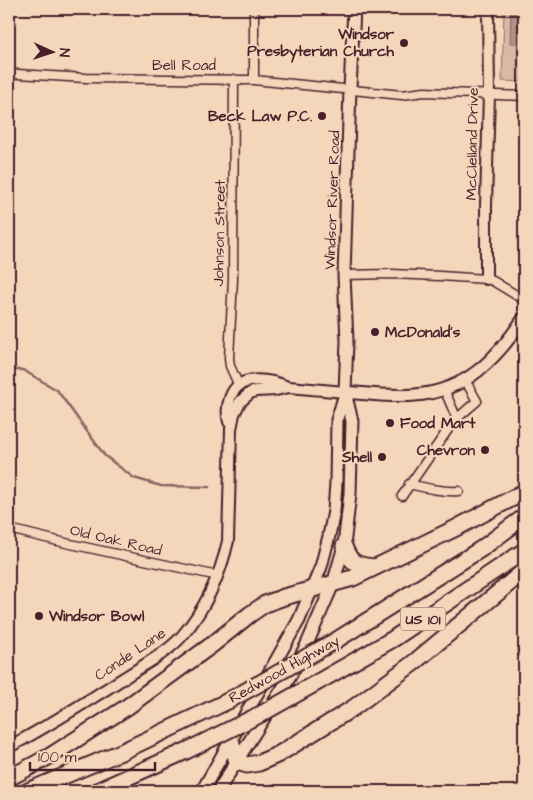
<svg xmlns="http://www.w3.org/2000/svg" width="533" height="800" viewBox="0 0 533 800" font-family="'Architects Daughter',sans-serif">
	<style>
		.green { fill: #d8b9a3; stroke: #916c67 }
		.water { fill: #b39184; stroke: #896360 }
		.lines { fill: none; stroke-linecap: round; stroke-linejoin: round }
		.stream { stroke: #896360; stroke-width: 2.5 }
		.minor-casing { stroke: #4a1f2b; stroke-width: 11 }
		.tertiary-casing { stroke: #4a1f2b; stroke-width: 14 }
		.secondary-casing { stroke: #4a1f2b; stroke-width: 15 }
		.motorway-casing { stroke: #4a1f2b; stroke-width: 19 }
		.minor { stroke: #f4d7bb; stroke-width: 8 }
		.tertiary { stroke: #f4d7bb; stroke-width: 10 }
		.secondary { stroke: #f4d7bb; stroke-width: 11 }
		.motorway { stroke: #f4d7bb; stroke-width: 15 }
		.motorway-bridge-casing { stroke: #4a1f2b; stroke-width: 19; stroke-linecap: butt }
		.motorway-bridge { stroke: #f4d7bb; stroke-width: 15 }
		.poi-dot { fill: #4a1f2b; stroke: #f4d7bb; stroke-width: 2 }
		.labels { text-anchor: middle; stroke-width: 4; stroke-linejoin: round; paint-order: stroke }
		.shield { fill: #f4d7bb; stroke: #7d5656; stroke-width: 1 }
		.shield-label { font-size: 14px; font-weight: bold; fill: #4a1f2b }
		.poi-label { font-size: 15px; font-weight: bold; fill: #4a1f2b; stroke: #f4d7bb; text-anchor: end }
		.street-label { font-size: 15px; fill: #4a1f2b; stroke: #f4d7bb }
	</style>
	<rect width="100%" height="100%" fill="#f4d7bb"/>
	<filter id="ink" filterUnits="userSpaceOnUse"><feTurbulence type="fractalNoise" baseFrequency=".02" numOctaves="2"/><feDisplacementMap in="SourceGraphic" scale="10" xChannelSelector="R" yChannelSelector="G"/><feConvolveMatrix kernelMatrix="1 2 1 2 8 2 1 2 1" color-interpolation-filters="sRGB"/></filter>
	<g filter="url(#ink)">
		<path class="green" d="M504 9H524V82L502 81Z"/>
		<path class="water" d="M511 9H520L518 43H510Z"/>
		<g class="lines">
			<path class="stream" d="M9 370H23L57 390 105 456 134 478 161 486 209 487"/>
			<g class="minor-casing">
				<path id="minor" d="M254 9V80
					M17 74 86 78 254 80 402 95 424 92 524 96
					M234 79 233 279 229 358 230 366 239 386
					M344 275 391 274 440 276 486 279 493 281 524 300
					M444 389 457 419
					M409 484C426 488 442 492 459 491
					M402 496 454 421 477 401 465 380
					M9 529 66 543 218 576"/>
			</g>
			<g class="tertiary-casing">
				<path id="tertiary" d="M486 279V205L489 94 488 9
					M229 422C225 407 230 384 249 381 262 379 276 382 288 387
					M9 747C50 725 88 701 127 676 145 664 168 652 182 636 206 608 220 576 228 541L231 429 234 414 240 402 250 393 256 391 276 390 289 387 345 392"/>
			</g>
			<g class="secondary-casing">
				<path id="secondary" d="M345 392C368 394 392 397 415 395 467 391 496 359 524 318
					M202 791 299 620 321 567 329 536 334 511 336 483 337 420 345 394
					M218 791 288 680 307 644 333 584 344 546 350 494 352 421 345 392 347 341 344 275 350 89 354 9"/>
			</g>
			<g class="motorway-casing">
				<path id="motorway" d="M344 546C350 564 358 566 376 567
					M335 641 481 549 524 517
					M318 682 393 639 524 551
					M231 740 237 762 247 765 259 763 279 754 353 708 412 664 524 571
					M9 778 50 756 127 707 213 644 249 615 265 604 284 597 353 578 458 527 524 492
					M28 791 121 752 228 701
					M97 791 186 751"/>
			</g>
			<use href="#minor" class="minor"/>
			<use href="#tertiary" class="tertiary"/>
			<use href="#secondary" class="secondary"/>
			<use href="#motorway" class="motorway"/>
			<g class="motorway-bridge-casing">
				<path id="motorway-bridge" d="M228 701 335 641
					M186 751 261 714 318 682"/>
			</g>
			<use href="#motorway-bridge" class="motorway-bridge"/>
		</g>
	</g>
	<g class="poi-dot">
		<circle cx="404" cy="43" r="5"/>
		<circle cx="322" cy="116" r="5"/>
		<circle cx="375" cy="332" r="5"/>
		<circle cx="390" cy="423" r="5"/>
		<circle cx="485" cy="450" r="5"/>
		<circle cx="382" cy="457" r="5"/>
		<circle cx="39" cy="616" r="5"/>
	</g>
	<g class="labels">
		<rect class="shield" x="400.5" y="607.5" width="45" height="23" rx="4"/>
		<g class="shield-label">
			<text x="423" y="624">US 101</text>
		</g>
		<g class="poi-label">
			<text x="394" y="39">Windsor<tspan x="394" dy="17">Presbyterian Church</tspan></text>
			<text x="312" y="121">Beck Law P.C.</text>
			<text x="385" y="337" text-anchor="start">McDonald's</text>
			<text x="400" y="428" text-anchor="start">Food Mart</text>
			<text x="475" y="455">Chevron</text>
			<text x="372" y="462">Shell</text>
			<text x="49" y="621" text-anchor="start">Windsor Bowl</text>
		</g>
		<g class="street-label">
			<text x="184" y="70">Bell Road</text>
			<text transform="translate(472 144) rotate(-89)" y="5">McClelland Drive</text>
			<text transform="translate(332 200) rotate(-88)" y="5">Windsor River Road</text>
			<text transform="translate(219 233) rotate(-89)" y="5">Johnson Street</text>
			<text transform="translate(116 540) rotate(13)" y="5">Old Oak Road</text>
			<text transform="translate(130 654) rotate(-34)" y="5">Conde Lane</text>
			<text transform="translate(284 669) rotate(-29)" y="5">Redwood Highway</text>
		</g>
	</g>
	<rect width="533" height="800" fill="none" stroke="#f4d7bb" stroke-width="30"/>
	<rect x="15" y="15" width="503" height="770" fill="none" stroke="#4a1f2b" stroke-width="2" filter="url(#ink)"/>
	<g transform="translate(52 52) rotate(93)" stroke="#f4d7bb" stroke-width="4" paint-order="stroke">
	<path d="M0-4L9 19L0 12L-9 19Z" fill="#4a1f2b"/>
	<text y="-8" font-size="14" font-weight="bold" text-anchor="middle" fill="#4a1f2b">N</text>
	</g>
	<path d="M30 762v8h125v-8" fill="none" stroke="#4a1f2b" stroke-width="2.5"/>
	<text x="38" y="762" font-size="15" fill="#4a1f2b" stroke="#f4d7bb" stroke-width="4" paint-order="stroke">100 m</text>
</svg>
